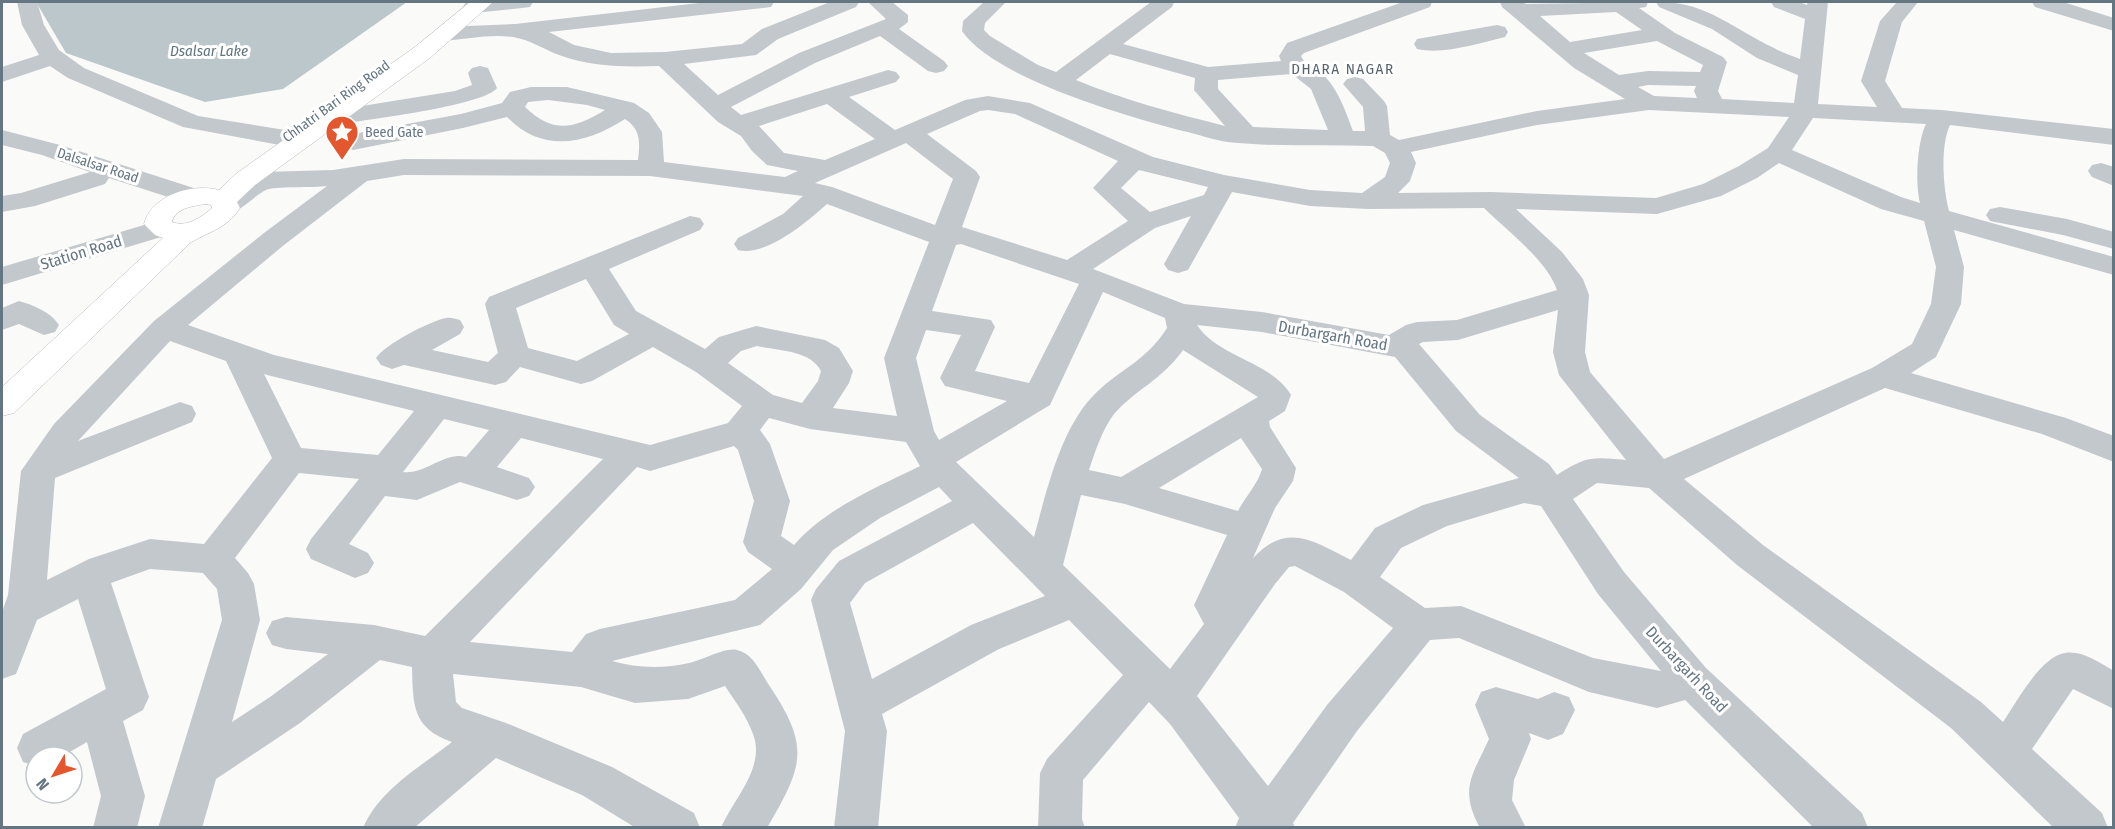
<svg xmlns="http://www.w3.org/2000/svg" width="2115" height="829" viewBox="0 0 2115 829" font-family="'Fira Sans Condensed',sans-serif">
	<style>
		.water { fill: #bbc7cb }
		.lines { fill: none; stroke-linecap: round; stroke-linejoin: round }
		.highway-casing { stroke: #b4b9bd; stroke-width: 1 }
		.minor { fill: #c3c8cc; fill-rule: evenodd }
		.highway { fill: #fff; fill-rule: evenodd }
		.labels { text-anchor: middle; stroke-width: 6; stroke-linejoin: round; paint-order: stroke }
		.far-street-label { font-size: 14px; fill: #657683; stroke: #fff }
		.far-poi-label { font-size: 14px; fill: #657683; stroke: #fff; text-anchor: start }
		.far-water-label { font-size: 15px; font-style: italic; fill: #60757c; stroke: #fff }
		.far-neighbourhood-label { font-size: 15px; letter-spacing: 1.5px; fill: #57646e; stroke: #fff }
		.street-label { font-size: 16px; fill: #657683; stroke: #fff }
	</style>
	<rect width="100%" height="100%" fill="#fafaf8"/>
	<path class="water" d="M36 2H407L283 89 205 102 66 53Z"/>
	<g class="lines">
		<g class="highway-casing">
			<path id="highway" d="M470 2H493L431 57 255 185 237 202 240 208C225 230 211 230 190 243L14 413 2 416V387L163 238 155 235 144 224C151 195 193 183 219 190L237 173 415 47ZM205 204 211 205 212 208C202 217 186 228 172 222 175 208 193 206 205 204Z"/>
		</g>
		<path class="minor" d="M17 2H37L44 25 59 50 84 68 198 116 285 130 294 133 298 138 294 143 285 146 183 127 68 78 50 66 2 82V67L39 55 22 25Z
			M466 2H533L530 7 522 8 474 13 466 12 463 7Z
			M708 2H774L771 7 763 8 549 32 574 45 611 53 665 52 742 44 762 29 830 2H859L856 7 778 39 756 55 684 64 718 95 799 53 886 19 868 2H892L908 15V22L899 29 944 61 948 66 944 71 936 73 928 71 880 36 815 63 731 107 741 115 888 70 896 72 900 77 896 82 849 97 895 130 965 100 988 96 1030 103 1153 157 1224 175 1310 190 1362 193 1385 177 1390 163 1385 153 1373 146C1325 145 1275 147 1227 142 1213 140 1198 134 1183 131 1127 116 995 79 962 31L963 21 984 2H1006L985 23 984 30 990 36 1038 65 1056 72 1151 2H1174L1172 7 1123 44 1208 67 1281 61 1279 56 1287 43 1403 2H1432L1430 7 1304 53 1301 56 1305 63C1333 74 1343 104 1353 131H1365L1363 107 1343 84 1347 79 1355 77 1363 79 1384 101 1387 106 1390 135 1399 140 1537 111 1625 99 1574 68 1502 7 1500 2H1522L1526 4 1648 2 1646 7 1639 8 1675 33 1723 57 1727 62 1718 91 1722 99 1794 103 1798 75 1757 58 1712 29 1659 7 1656 2C1704 0 1734 29 1774 48 1782 53 1791 55 1800 59L1805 19 1774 7 1771 2H1799L1807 5 1808 2H1828L1818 104 1877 107 1861 81 1880 21 1897 2H1918L1902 22 1885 81 1902 108 1942 110 2114 129V145L1950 125C1940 146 1943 188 1949 211L2114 257V275L1954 230 1964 267 1961 304 1936 357 1911 373 2066 418 2114 436V462L2042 434 1885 388 1684 479 1763 545 1981 702 2003 722C2016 703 2041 656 2065 653 2082 650 2100 663 2114 671V709L2073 689 2032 749 2102 813 2108 828H2054L1951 728 1737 565 1649 488 1597 483 1573 499 1624 572 1706 668 1862 813 1868 828H1814L1685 700 1657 708 1589 692 1459 638 1430 640 1357 731 1293 823 1295 828H1235L1239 818 1170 724 1149 702 1083 780 1082 819 1085 828H1038L1040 773 1047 759 1123 675 1069 620 999 649 882 714 887 731 878 828H834L845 731 811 600 816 589 839 561 952 501 939 487 880 518 833 550 801 589 760 625 612 661C636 668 663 669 689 663 701 661 725 647 737 650 752 653 759 669 767 682 810 746 805 763 767 828H721C733 799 766 768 753 734 747 717 735 701 725 686L688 699 635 703 581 687 453 674 456 702 462 708 506 723 612 767 694 813 700 828H636L582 795 496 758 414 828H363C379 790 420 767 452 742 412 728 413 705 412 667L380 660 300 723 216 779 202 828H158L222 620 217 589 203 573 150 569 111 583 149 697 143 710 123 721 145 796 137 828H93L101 796 87 742 61 757H36V766L23 762 17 748 23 734 106 689 78 599 37 620 16 674 2 679V612L8 595 21 471 54 424 154 321 264 233 327 186C315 188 273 186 266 190 248 199 240 217 217 212L213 206 217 200 253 174 262 172 333 170 404 159 638 160C640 143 641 129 625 119 586 144 543 154 507 117L463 128 353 150 344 147 340 142 344 137 353 134 461 114 502 103 510 92 531 87H567L634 103 649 113 662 132 664 162 785 177 798 171 767 165 752 151 741 136 718 122 659 66C625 67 592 67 559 55 543 49 531 40 513 37 491 34 466 39 444 41L436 39 433 34 436 29 444 27 515 24ZM1616 12 1642 30 1570 42 1540 16ZM1657 41 1703 65 1700 72 1648 71 1619 75 1584 53ZM1110 54 1195 78 1194 90 1225 126C1174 113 1124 100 1076 80ZM1292 74 1311 89 1328 130 1253 127 1218 89V80ZM1648 85 1696 86 1694 91 1697 98 1654 96 1638 87ZM548 100 587 105 605 110C574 129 553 134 525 107L528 102ZM827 104 875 139 825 160 784 153 759 126ZM988 110 1015 114 1118 161 1093 188 1128 221 1067 260 962 227 980 177 976 171 927 134 980 111ZM1649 110 1789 117 1768 148 1739 166 1703 184 1656 198 1491 192 1398 193 1410 181 1416 163 1411 152 1537 125ZM1813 118 1926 124C1917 142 1915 183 1920 203L1901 197 1792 150ZM906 143 953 179 935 225 832 187 815 183ZM1779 163 1881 209 1924 221 1936 267 1931 304 1912 344 1872 368 1664 459 1590 372 1585 352 1589 295 1583 279 1562 252 1516 209 1657 214 1721 196 1757 178ZM1139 170 1208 187 1204 195 1150 212 1121 188ZM404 175 650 176 803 196 783 214 738 238 734 244 738 250C766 257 807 222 827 204L929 242 884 358 897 416 833 408 849 383 853 371 839 348 825 340 756 326 719 337 705 349 636 311 609 269 700 230 704 224 700 218 690 216 489 297 485 304 498 353 488 362 432 350 460 334 464 327 460 320C455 319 451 317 446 318 430 321 384 345 376 358L381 365 392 369 404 365 495 385 506 382 520 367 581 384 592 381 653 347 696 372 742 406 728 423 650 445 274 355 188 325 284 245 367 181ZM1232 192 1310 206 1368 209 1484 208C1507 231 1546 259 1557 290L1457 320 1417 322 1406 325 1389 335 1262 312 1184 304 1093 269 1155 228 1191 216 1164 264 1168 270 1178 273 1188 270ZM961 244 1079 284 1029 383 975 371 995 327 991 320 932 311 956 245ZM586 279 614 325 629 334 577 361 528 348 516 308ZM1103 292 1165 318 1167 328C1145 363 1117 370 1092 397 1060 431 1046 493 1034 537L956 462 1050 405ZM1558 310 1553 352 1559 375 1626 460C1591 457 1587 456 1557 475L1549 464 1480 415 1419 344 1423 342 1458 340ZM1197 325 1262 332 1395 357 1456 431 1519 478 1423 505 1375 528 1351 560C1315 542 1287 521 1253 558L1275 508 1293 481 1296 468 1270 427 1269 421 1285 411 1291 395C1271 361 1219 358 1197 325ZM926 330 961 335 940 378 945 386 1007 401 939 440 934 431 916 358ZM170 341 226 361 272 458 204 544 150 539 89 559 47 580 55 478 192 422 196 414 192 406 180 402 78 441ZM757 346C779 351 810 350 821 371L818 381 802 403 773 395 728 363 741 351ZM1183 350 1258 397 1121 477 1089 470C1095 452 1102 430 1114 414 1135 390 1163 379 1183 350ZM264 374 267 375 414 411 378 455 301 448ZM769 418 810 429 906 442 920 466C876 488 826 508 794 545L781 536 790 501 770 444 760 430ZM444 419 489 430 466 457C445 451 425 475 403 472ZM521 438 603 459 425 636 374 625 286 617 272 621 266 633 272 645 286 649 328 654 270 697 232 722 260 620 254 584 248 573 235 558 299 473 359 479 311 539 306 549 311 559 355 578 368 573 374 563 368 553 349 544 385 496 417 500 460 482 517 500 529 496 535 487 529 478 497 467ZM1241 438 1262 469C1258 484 1245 497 1238 511L1159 488ZM734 446 738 450 754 501 743 542 748 552 772 569 735 600 600 629 586 634 572 652 470 642 637 467 650 471ZM1081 495 1125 504 1227 535 1194 605 1204 624 1170 669 1063 565ZM1524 503 1541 506 1598 594 1661 671 1593 658 1461 606 1425 608 1380 577 1401 548 1447 526ZM973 523 1045 596 971 625 872 679 850 603 865 583ZM1295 566 1344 592 1393 628 1327 705 1268 786 1197 696 1275 584 1289 567Z
			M2032 2H2063L2114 18V31L2035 7Z
			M1497 25 1505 27 1508 32 1505 37C1479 43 1444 55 1417 49L1414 44 1417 39Z
			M480 66 488 68 497 88C484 106 359 121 331 125L322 123 319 118 322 113 331 111 455 91 472 85 468 73 472 68Z
			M2 130 60 145 203 191 206 197 203 203 193 205 109 178 105 184 35 206 2 212V196L21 193 90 172 42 155 2 145Z
			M2101 163 2114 167V186L2092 177 2088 171 2092 165Z
			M2000 207 2067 219 2114 232V249L2063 235 1990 221 1986 215 1990 209Z
			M161 220 171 222 175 228 171 234 2 285V267Z
			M19 301C33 305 51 312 59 325L55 332 44 335 19 324 2 330V308Z
			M1496 687 1538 699 1554 692 1569 697 1575 710 1563 734 1548 740 1529 733 1531 739 1514 780 1512 800 1526 828H1480C1459 789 1472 776 1489 739L1475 705 1481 692Z"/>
		<use href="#highway" class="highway"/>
	</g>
	<defs>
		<g id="sight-pin" transform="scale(1.725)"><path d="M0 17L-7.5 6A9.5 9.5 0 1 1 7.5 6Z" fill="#e4572e" stroke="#fff"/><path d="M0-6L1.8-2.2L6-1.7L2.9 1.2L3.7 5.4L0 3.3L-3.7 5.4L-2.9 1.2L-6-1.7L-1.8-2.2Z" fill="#fff"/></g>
	</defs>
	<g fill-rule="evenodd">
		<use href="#sight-pin" x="342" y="132"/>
	</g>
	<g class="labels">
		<g class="far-street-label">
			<text transform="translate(336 101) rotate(-36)" y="5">Chhatri Bari Ring Road</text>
			<text transform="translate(98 165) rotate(18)" y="5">Dalsalsar Road</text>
		</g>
		<g class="far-poi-label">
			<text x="365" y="137">Beed Gate</text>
		</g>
		<g class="far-water-label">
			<text x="209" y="56">Dsalsar Lake</text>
		</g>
		<g class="far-neighbourhood-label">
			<text x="1343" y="74">DHARA NAGAR</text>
		</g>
		<g class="street-label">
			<text transform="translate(81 252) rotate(-17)" y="6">Station Road</text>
			<text transform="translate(1333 335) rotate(10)" y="6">Durbargarh Road</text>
			<text transform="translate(1687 669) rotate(47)" y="6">Durbargarh Road</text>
		</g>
	</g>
	<rect width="2115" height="829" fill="none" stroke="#657683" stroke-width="6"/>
	<g transform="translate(54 775) rotate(231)"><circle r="28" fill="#ffffff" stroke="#c1c8cd" stroke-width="1.5"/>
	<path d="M0-4.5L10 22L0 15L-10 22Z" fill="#e4572e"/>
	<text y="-9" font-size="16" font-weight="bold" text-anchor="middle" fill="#657683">N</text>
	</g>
</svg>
